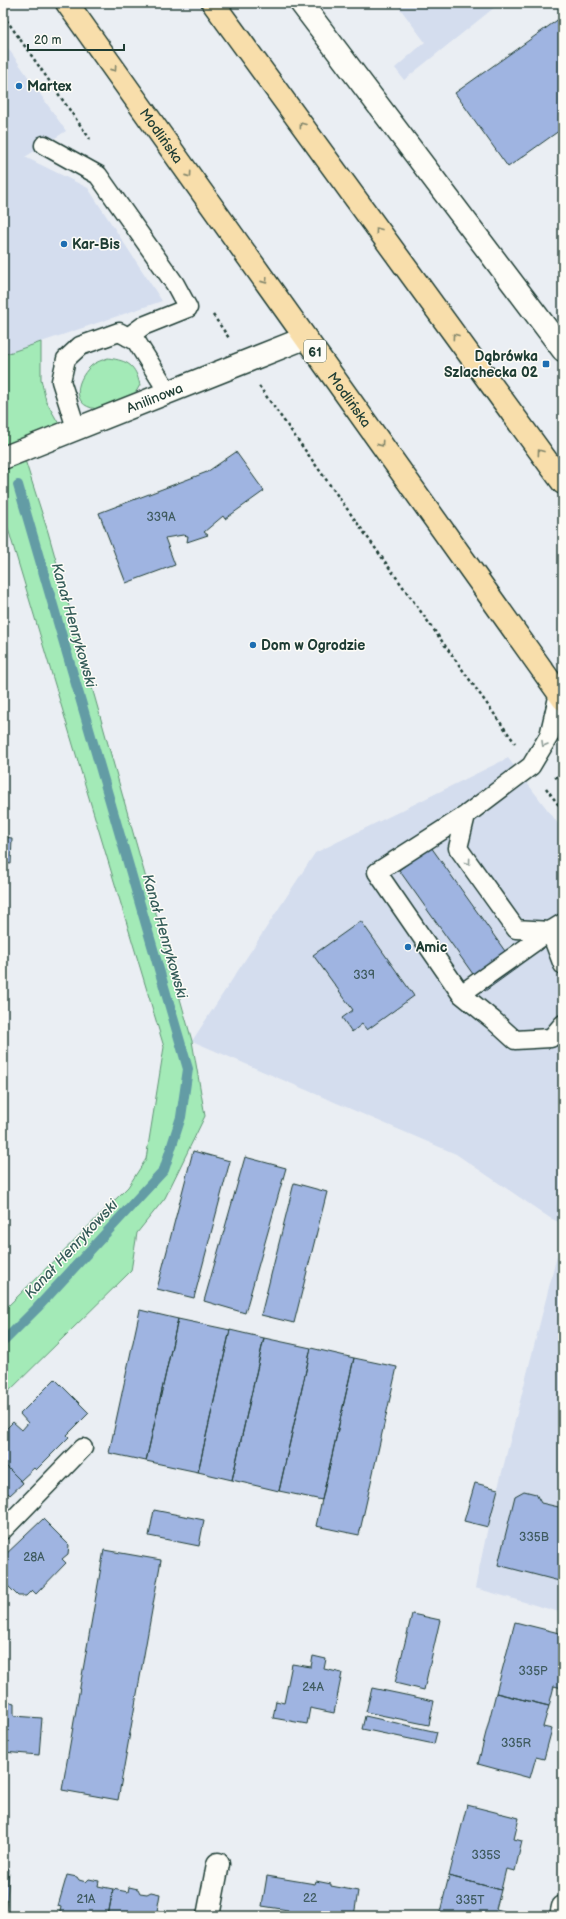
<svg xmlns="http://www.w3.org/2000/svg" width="566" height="1919" viewBox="0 0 566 1919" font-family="'Balsamiq Sans',sans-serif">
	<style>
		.built { fill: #d4ddee }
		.green { fill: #a3eab7; stroke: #619476 }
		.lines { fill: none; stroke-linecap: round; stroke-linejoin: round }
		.stream { stroke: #639ca5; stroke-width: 10 }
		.building { fill: #9fb4e1; stroke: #1f3d34 }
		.service-casing { stroke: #1f3d34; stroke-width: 21 }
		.minor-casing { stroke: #1f3d34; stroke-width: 25 }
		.primary-casing { stroke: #1f3d34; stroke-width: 25 }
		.path { stroke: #1f3d34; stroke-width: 2.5; stroke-dasharray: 3 3; stroke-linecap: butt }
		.service { stroke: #fdfcf7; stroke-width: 18 }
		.minor { stroke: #fdfcf7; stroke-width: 22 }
		.primary { stroke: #f8deab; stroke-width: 22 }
		.oneway { stroke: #81856a }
		.oneway2 { stroke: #8e9c96 }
		.poi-dot { fill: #1f6fb2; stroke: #fdfcf7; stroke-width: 1.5 }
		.labels { text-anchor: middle; stroke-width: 3; stroke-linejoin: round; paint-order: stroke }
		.number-label { font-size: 12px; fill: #3f5b5f }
		.shield { fill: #fdfcf7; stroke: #62766e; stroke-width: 1 }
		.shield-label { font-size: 13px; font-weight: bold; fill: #1f3d34 }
		.poi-label { font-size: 14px; font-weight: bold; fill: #1f3d34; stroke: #fdfcf7; text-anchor: start }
		.street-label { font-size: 14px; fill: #1f3d34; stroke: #fdfcf7 }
		.water-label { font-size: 15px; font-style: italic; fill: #365d5a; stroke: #fdfcf7 }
	</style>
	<rect width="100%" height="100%" fill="#eaeef3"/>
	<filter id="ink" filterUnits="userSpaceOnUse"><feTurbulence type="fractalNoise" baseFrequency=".025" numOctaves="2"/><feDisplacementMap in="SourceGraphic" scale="8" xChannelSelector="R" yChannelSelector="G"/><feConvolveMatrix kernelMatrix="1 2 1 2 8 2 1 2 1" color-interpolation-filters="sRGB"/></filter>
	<g filter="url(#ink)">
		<path class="built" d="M396 3H500L404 80 395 68 425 42Z
			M3 41 66 131 25 157 88 188 162 301 3 355Z
			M508 758 563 830V1224L550 1218 456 1154 192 1041 315 853Z
			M563 1232V1613L475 1588 488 1527Z"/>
		<path class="green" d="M41 342V379L46 401 60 426 21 442 3 445V355Z
			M108 358C129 361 135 365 140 385L133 397C126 400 109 409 101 409 71 409 74 382 91 366 95 362 103 360 108 358Z
			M25 460 48 532 192 1041 205 1116 165 1198 137 1233 131 1271 3 1397V1311L128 1187 146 1159 164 1047 3 512V470Z"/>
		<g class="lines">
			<path class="stream" d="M3 1342 37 1308 164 1170 181 1117 188 1069 18 485"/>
		</g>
		<path class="building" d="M563 16V128L508 167 455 93Z
			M236 452 264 491 225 519 223 516 204 532 208 535 187 542 188 536 183 535 165 538 175 565 126 583 99 513 207 472Z
			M3 837 12 838 11 864 3 863Z
			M431 847 517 968 485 991 399 870Z
			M361 921 414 996 367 1030 362 1024 352 1032 342 1018 353 1010 313 955Z
			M193 1151 230 1161 194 1298 157 1289Z
			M245 1157 286 1168 245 1313 204 1301Z
			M294 1183 327 1192 294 1323 261 1315Z
			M140 1310 178 1319 146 1461 109 1453Z
			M178 1319 230 1330 198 1472 146 1461Z
			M230 1330 264 1338 232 1480 198 1472Z
			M264 1338 311 1348 279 1491 232 1480Z
			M311 1348 354 1358 322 1500 279 1491Z
			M354 1358 397 1367 359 1535 316 1526Z
			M55 1379 89 1413 67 1435 69 1437 36 1470 34 1468 21 1480 23 1483 3 1463V1432L13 1422 22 1430 28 1423 20 1414Z
			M3 1463 23 1483 10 1495 8 1493 3 1498Z
			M475 1483 498 1489 488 1527 464 1521Z
			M524 1491 536 1494 541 1503 563 1508V1582L498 1565 515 1496Z
			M154 1510 204 1520 199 1546 149 1536Z
			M43 1519 69 1545 68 1554 62 1559 66 1563 36 1594 32 1590 26 1596H18L3 1581 4 1556Z
			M104 1550 161 1560 118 1800 62 1790Z
			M412 1614 440 1620 424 1690 395 1683Z
			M515 1622 563 1634 561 1656H563V1685L562 1688 554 1686 549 1706 496 1693Z
			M313 1656 326 1659 324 1669 342 1673 334 1713 310 1708 307 1724 273 1718 276 1701 284 1703 292 1664 311 1667Z
			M372 1688 434 1701 429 1725 366 1712Z
			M496 1693 549 1706 543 1727 552 1729 544 1759 536 1757 530 1778 478 1764Z
			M3 1700 14 1703V1716L42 1718 39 1755 3 1752Z
			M365 1716 437 1732 434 1744 362 1729Z
			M467 1805 519 1818 514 1839 522 1841 515 1871 506 1869 501 1890 449 1876Z
			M3 1868 9 1869 6 1916H3Z
			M67 1875 77 1877 79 1880 86 1882 89 1879 99 1881 98 1886 113 1889 108 1916H59L61 1907 58 1906Z
			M267 1876 315 1884 316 1881 331 1884V1886L358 1891 354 1916H287L288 1910 262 1906Z
			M449 1876 501 1890 496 1909 504 1911 503 1916H439Z
			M129 1887 138 1889 140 1893 147 1894 151 1892 160 1894 157 1911 159 1912 158 1916H108L113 1889 128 1892Z"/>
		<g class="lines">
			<g class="service-casing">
				<path id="service" d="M44 145 98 175 175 284 188 308 143 326 128 337
					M76 428 61 381 66 359 80 346 119 332 136 341 168 392
					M559 693 549 736 531 766 466 815 458 848 516 929 550 931 563 923
					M466 815 377 872 461 994 550 931 563 965
					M461 994 493 1020 515 1040 551 1038 563 1024
					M3 1530 83 1448"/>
			</g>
			<g class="minor-casing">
				<g id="minor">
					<path d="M301 3 563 350"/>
					<path id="s1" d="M3 458 305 338"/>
					<path d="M208 1916 218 1864"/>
					<path d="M561 1916 563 1907"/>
				</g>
			</g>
			<g class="primary-casing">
				<g id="primary">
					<path id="s2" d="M67 3 563 699"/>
					<path d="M213 3 563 483"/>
				</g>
			</g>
			<path class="path" d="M3 15 90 139
				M213 315 229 338
				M259 386 515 743
				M555 778 563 773
				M546 788 563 811"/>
			<use href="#service" class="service"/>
			<use href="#minor" class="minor"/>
			<use href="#primary" class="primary"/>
		</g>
		<defs><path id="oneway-chevron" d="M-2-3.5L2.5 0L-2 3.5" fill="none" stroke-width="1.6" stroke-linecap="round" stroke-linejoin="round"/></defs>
		<g class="oneway">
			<use href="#oneway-chevron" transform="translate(114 69) rotate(55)"/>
			<use href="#oneway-chevron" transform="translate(302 125) rotate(-126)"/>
			<use href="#oneway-chevron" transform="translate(189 175) rotate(55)"/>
			<use href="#oneway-chevron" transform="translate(378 230) rotate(-126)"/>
			<use href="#oneway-chevron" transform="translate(265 281) rotate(55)"/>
			<use href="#oneway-chevron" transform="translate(455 336) rotate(-126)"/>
			<use href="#oneway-chevron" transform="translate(381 444) rotate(55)"/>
			<use href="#oneway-chevron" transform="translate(540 452) rotate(-126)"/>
		</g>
		<g class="oneway2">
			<use href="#oneway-chevron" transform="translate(544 744) rotate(120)"/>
			<use href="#oneway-chevron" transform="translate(468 862) rotate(54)"/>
		</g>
	</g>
	<g class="poi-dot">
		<circle cx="19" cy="86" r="4"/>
		<circle cx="64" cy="244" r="4"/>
		<rect x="542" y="360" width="8" height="8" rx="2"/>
		<circle cx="253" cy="645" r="4"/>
		<circle cx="408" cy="947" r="4"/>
	</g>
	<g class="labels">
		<g class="number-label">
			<text x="161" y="521">339A</text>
			<text x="364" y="979">339</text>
			<text x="534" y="1541">335B</text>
			<text x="34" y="1561">28A</text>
			<text x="533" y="1675">335P</text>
			<text x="313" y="1691">24A</text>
			<text x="516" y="1747">335R</text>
			<text x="486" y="1859">335S</text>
			<text x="310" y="1902">22</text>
			<text x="86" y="1903">21A</text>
			<text x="470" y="1904">335T</text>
		</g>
		<rect class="shield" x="304" y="340" width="22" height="22" rx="3"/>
		<g class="shield-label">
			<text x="315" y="356">61</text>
		</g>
		<g class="poi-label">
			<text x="27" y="91">Martex</text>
			<text x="72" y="249">Kar-Bis</text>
			<text x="538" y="361" text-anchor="end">Dąbrówka<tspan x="538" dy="16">Szlachecka 02</tspan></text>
			<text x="261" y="650">Dom w Ogrodzie</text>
			<text x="416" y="952">Amic</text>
		</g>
		<g class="street-label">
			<text dy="5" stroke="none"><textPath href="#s2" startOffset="163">Modlińska</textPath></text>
			<text dy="5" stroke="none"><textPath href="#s1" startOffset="163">Anilinowa</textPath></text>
			<text dy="5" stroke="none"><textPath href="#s2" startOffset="487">Modlińska</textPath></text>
		</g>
		<g class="water-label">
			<text transform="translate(74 625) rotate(74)" y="5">Kanał Henrykowski</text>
			<text transform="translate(165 936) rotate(74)" y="5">Kanał Henrykowski</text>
			<text transform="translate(71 1249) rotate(-47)" y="5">Kanał Henrykowski</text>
		</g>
	</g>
	<rect width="566" height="1919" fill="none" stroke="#fdfcf7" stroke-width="16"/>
	<rect x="8" y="8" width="550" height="1903" fill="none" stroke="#1f3d34" stroke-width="1.5" filter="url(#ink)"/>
	<path d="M28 44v6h96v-6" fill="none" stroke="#1f3d34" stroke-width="2"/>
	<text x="34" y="44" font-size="12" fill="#1f3d34" stroke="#fdfcf7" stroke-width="3" paint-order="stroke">20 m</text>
</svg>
